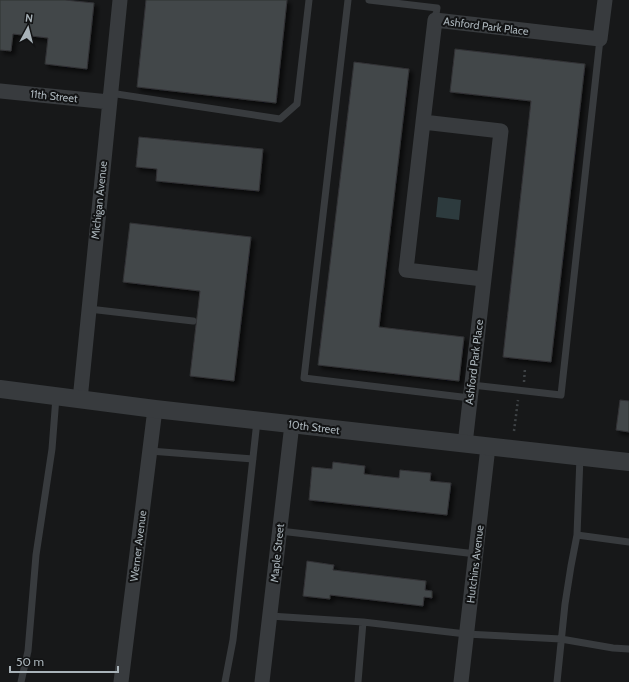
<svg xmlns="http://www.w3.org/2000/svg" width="629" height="682" viewBox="0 0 629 682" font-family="Cabin,sans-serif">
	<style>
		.water { fill: #2d3b3e }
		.building { fill: #434649; stroke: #313235; filter: url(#shadow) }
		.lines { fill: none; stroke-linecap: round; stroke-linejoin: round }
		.path { stroke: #3e4245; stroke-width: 2.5; stroke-dasharray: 2 3; stroke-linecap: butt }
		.service { stroke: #383b3e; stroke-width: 7 }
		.minor { stroke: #383b3e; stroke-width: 15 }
		.tertiary { stroke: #383b3e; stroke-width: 18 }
		.labels { text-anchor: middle; stroke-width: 4; stroke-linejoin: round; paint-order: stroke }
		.street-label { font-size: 11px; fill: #a9b3b9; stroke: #121314 }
	</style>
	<defs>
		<filter id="shadow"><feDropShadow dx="3.5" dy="3.5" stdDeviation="2" flood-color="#0009"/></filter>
	</defs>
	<rect width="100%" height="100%" fill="#171819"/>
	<path class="water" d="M438 197 461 200 459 220 436 217Z"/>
	<path class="building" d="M0 0H65L94 3 87 69 45 64 48 38 13 34 11 51 0 50Z
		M146 0H287L276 103 137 87Z
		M455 49 585 64 551 362 503 357 531 101 450 92Z
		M354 62 409 69 379 327 464 337 459 381 318 365Z
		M139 137 263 149 259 191 156 181 157 169 136 167Z
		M130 223 251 237 234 381 190 376 200 291 123 282Z
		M620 400 629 401V432L616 430Z
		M333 462 365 466 364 474 399 478 400 470 431 473 430 481 451 483 447 515 309 500 312 467 332 469Z
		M307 561 334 565 333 570 426 581 425 590 432 591V598L424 597 423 606 330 595V599L303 596Z"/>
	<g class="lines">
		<path class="path" d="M524 382 525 368
			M514 431 518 400"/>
		<path class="service" d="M348 0 304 378 470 398
			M369 0 437 8 435 20
			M110 93 280 119 297 104 309 0
			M89 309 193 321
			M472 385 561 395 600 39
			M150 451 253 459
			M280 531 476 554
			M577 535 629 542
			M270 616 363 622 466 634 561 639 613 648 629 649
			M21 682 28 651 36 555 52 449 56 397
			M225 682 233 640 257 421
			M358 682 363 622
			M557 682 565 604 571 566 577 535 580 457"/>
		<path class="minor" d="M0 91 109 102
			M423 122 435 20 600 39 605 0
			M80 400 120 0
			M465 444 501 131 423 122 406 270 483 279
			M121 682 155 409
			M262 682 292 424
			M461 682 488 447"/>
		<path class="tertiary" d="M0 389 155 409 629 462"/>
	</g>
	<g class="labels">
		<g class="street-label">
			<text transform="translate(486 26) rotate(7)" y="4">Ashford Park Place</text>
			<text transform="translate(54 96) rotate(6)" y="4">11th Street</text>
			<text transform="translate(99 200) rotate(-84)" y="4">Michigan Avenue</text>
			<text transform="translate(474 362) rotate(-83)" y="4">Ashford Park Place</text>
			<text transform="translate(314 427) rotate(7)" y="4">10th Street</text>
			<text transform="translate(138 546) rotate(-83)" y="4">Werner Avenue</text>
			<text transform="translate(277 553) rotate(-84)" y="4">Maple Street</text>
			<text transform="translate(475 564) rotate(-83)" y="4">Hutchins Avenue</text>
		</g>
	</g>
	<g transform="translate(28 28) rotate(7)" stroke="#121314" stroke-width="3" paint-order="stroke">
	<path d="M0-3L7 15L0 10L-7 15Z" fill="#a9b3b9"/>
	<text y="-6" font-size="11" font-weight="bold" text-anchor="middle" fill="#a9b3b9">N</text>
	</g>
	<path d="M10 666v6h108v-6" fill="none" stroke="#a9b3b9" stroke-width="2"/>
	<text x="16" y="666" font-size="12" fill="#a9b3b9" stroke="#121314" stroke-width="3" paint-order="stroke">50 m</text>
</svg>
